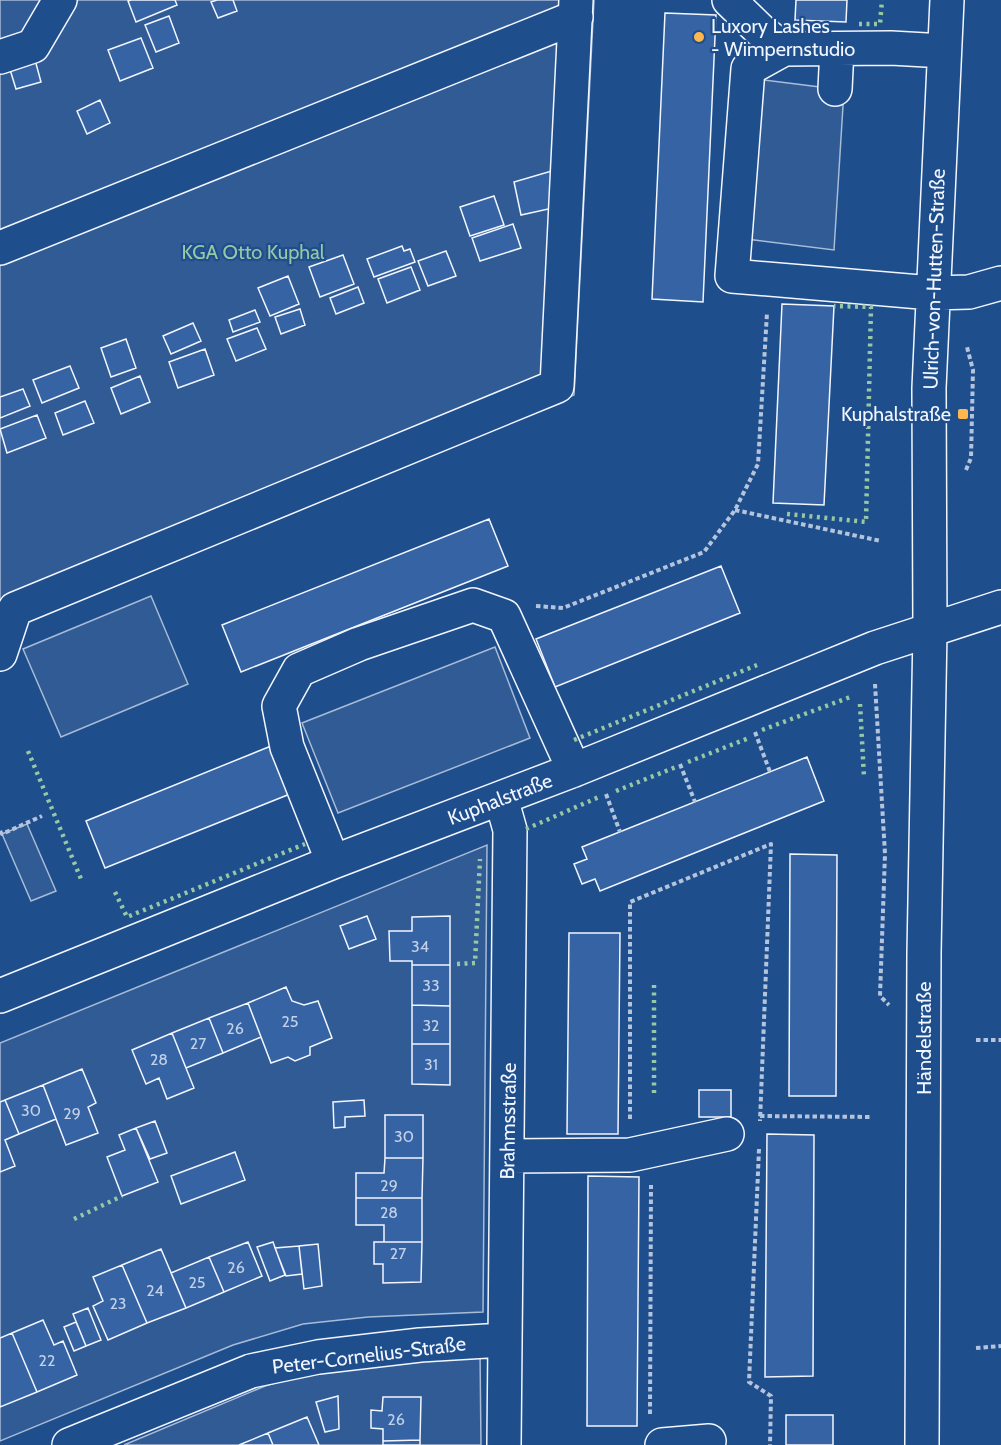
<svg xmlns="http://www.w3.org/2000/svg" width="1001" height="1445" viewBox="0 0 1001 1445" font-family="Cabin,sans-serif">
	<style>
		.built { fill: #305b95; stroke: #a8bbd7; stroke-width: 1.5 }
		.building { fill: #3563a3; stroke: #f2f6ff; stroke-width: 1.5 }
		.lines { fill: none; stroke-linecap: round; stroke-linejoin: round }
		.minor-casing { stroke: #f2f6ff; stroke-width: 36 }
		.path { stroke: #b3c4dc; stroke-width: 4; stroke-dasharray: 4.5 3; stroke-linecap: butt }
		.minor { stroke: #1f4e8c; stroke-width: 33 }
		.hedge { stroke: #97c8a6; stroke-width: 4.5; stroke-dasharray: 3 4.5; stroke-linecap: butt }
		.poi-dot { fill: #ffb74d; stroke: #1f4e8c; stroke-width: 2 }
		.labels { text-anchor: middle; stroke-width: 4.5; stroke-linejoin: round; paint-order: stroke }
		.number-label { font-size: 16px; fill: #c3d1e8 }
		.poi-label { font-size: 20px; fill: #f2f6ff; stroke: #1f4e8c; text-anchor: start }
		.park-label { font-size: 20px; fill: #97c8a6; stroke: #1f4e8c }
		.street-label { font-size: 20px; fill: #f2f6ff; stroke: #1f4e8c }
	</style>
	<rect width="100%" height="100%" fill="#1f4e8c"/>
	<path class="built" d="M0 0H594L574 395 0 624Z
		M757 79 844 90 834 250 747 239Z
		M151 596 188 684 61 737 23 649Z
		M495 647 530 738 338 813 302 723Z
		M27 824 56 891 31 901 2 834Z
		M487 845 483 1312 368 1317 303 1324 233 1345 0 1441V1043Z
		M480 1352 481 1445H124L265 1386 330 1366Z"/>
	<path class="building" d="M131 0H175L177 5 136 22 128 1Z
		M217 0H233L237 11 218 18 211 2Z
		M796 0H847L846 22 795 20Z
		M665 13 716 15 703 302 652 299Z
		M169 16 179 43 156 52 145 25Z
		M141 38 153 68 120 81 108 50Z
		M34 56 41 82 16 89 8 63Z
		M100 100 110 123 87 134 77 111Z
		M555 170 553 208 521 215 514 182Z
		M494 196 504 225 470 236 460 207Z
		M513 224 521 248 480 261 472 238Z
		M402 246 404 251 410 249 415 262 374 277 367 259Z
		M446 251 456 276 428 286 418 261Z
		M343 255 354 284 320 297 309 267Z
		M411 267 420 290 387 303 378 279Z
		M288 276 299 304 270 316 258 288Z
		M358 287 364 303 336 314 330 298Z
		M782 304 834 306 824 505 773 503Z
		M300 309 305 325 281 334 275 317Z
		M255 310 260 322 233 332 229 320Z
		M193 323 201 341 171 354 163 336Z
		M257 328 266 349 236 361 227 339Z
		M126 339 136 368 111 377 101 348Z
		M205 349 214 375 178 388 169 362Z
		M70 366 79 388 42 403 33 380Z
		M140 376 150 402 121 414 111 388Z
		M23 389 30 406 0 418V397Z
		M85 401 94 423 63 435 55 413Z
		M37 415 46 438 7 453 0 429Z
		M489 519 508 566 241 672 222 625Z
		M721 566 740 613 555 687 536 639Z
		M271 746 290 794 105 868 86 821Z
		M807 757 824 801 600 891 595 879 582 884 574 864 587 859 582 847Z
		M790 854 837 855 836 1096H789Z
		M367 916 376 939 349 949 340 926Z
		M450 916V965H412V961H390L389 931H412V917Z
		M569 933H620L618 1134H567Z
		M412 965H450V1006L412 1005Z
		M286 987 292 1001 304 1005 318 1001 332 1038 310 1047V1055L295 1061 288 1057 271 1063 248 1003Z
		M248 1003 261 1037 223 1053 209 1018Z
		M412 1005 450 1006V1044H412Z
		M209 1018 223 1053 186 1068 172 1033Z
		M172 1033 194 1088 167 1099 159 1078 146 1084 132 1050Z
		M412 1044H450V1085L412 1084Z
		M82 1069 96 1103 88 1107 98 1133 66 1145 43 1085Z
		M43 1085 56 1119 19 1134 5 1100Z
		M699 1090H731V1117H699Z
		M5 1100 19 1134 5 1140 15 1166 0 1172V1102Z
		M364 1100 365 1116 345 1117V1127L334 1128 333 1102Z
		M385 1115H423V1158H385Z
		M155 1121 167 1153 150 1159 136 1128Z
		M136 1128 158 1182 122 1196 107 1157 125 1150 119 1135Z
		M767 1134 814 1135 813 1376 765 1377Z
		M235 1152 245 1180 181 1204 171 1176Z
		M385 1158H423L422 1198H356V1173H384Z
		M588 1176 639 1177 637 1426H587Z
		M356 1198H422V1242H384V1225H356Z
		M248 1242 262 1276 224 1292 209 1257Z
		M273 1242 285 1275 270 1281 257 1247Z
		M374 1242H422L421 1282 383 1283V1264H374Z
		M318 1244 322 1286 304 1289 299 1246Z
		M299 1246 302 1274 286 1276 275 1248Z
		M161 1249 186 1308 147 1323 122 1265Z
		M209 1257 224 1292 186 1308 171 1273Z
		M122 1265 147 1323 108 1340 93 1306 103 1301 93 1277Z
		M88 1308 101 1340 86 1346 73 1314Z
		M43 1320 54 1345 63 1341 77 1375 37 1392 12 1333Z
		M76 1322 86 1346 74 1351 64 1327Z
		M12 1333 37 1392 0 1407V1338Z
		M338 1396 339 1429 325 1432 316 1402Z
		M383 1397H421L420 1440 383 1441V1429L371 1428V1410L382 1411Z
		M786 1415H833V1445H786Z
		M307 1417 319 1445H273L268 1433Z
		M268 1433 273 1445H239Z
		M420 1440V1445H383V1441Z"/>
	<g class="lines">
		<g class="minor-casing">
			<path id="minor" d="M729 0 762 32 784 49
				M944 51 891 48 784 49 748 69 732 276 932 293 969 292 1001 283
				M0 57 33 46 60 0
				M835 89 837 49
				M0 248 576 17
				M0 654 15 609 557 386 576 0
				M501 798 510 830 504 1445
				M333 862 287 747 279 706 299 670 359 644 473 605 504 616 574 770
				M0 996 333 862 574 770 875 648 1001 607
				M508 1156 630 1155 727 1134
				M69 1445 251 1371 318 1357 420 1345 503 1340
				M662 1445 709 1441
				M922 1445 924 954 930 631 929 388 947 0"/>
		</g>
		<path class="path" d="M966 470 971 458 973 370 967 347
			M735 510 881 541
			M536 606 563 608 704 552 735 510 758 464 767 313
			M875 684 885 854 880 996 889 1005
			M755 732 770 772
			M680 764 695 802
			M606 794 620 832
			M0 831 2 834 42 816
			M976 1040H1001
			M760 1116 872 1117
			M630 1119V902L771 844 760 1121
			M759 1149 749 1382 771 1396 770 1445
			M976 1348 1001 1346
			M650 1414 651 1185"/>
		<use href="#minor" class="minor"/>
		<path class="hedge" d="M859 24H880L882 0
			M787 514 866 522 871 307 834 306
			M860 704 864 777
			M762 730 853 696
			M574 740 757 665
			M28 751 81 879
			M688 762 749 738
			M616 791 676 767
			M526 829 599 797
			M115 892 127 917 305 844
			M457 964 475 963 480 859
			M654 1093V982
			M74 1219 122 1196"/>
	</g>
	<g class="poi-dot">
		<circle cx="699" cy="37" r="6"/>
		<rect x="957" y="408" width="12" height="12" rx="3"/>
	</g>
	<g class="labels">
		<g class="number-label">
			<text x="420" y="952">34</text>
			<text x="431" y="991">33</text>
			<text x="290" y="1027">25</text>
			<text x="431" y="1031">32</text>
			<text x="235" y="1034">26</text>
			<text x="198" y="1049">27</text>
			<text x="159" y="1065">28</text>
			<text x="431" y="1070">31</text>
			<text x="31" y="1116">30</text>
			<text x="72" y="1119">29</text>
			<text x="404" y="1142">30</text>
			<text x="389" y="1191">29</text>
			<text x="389" y="1218">28</text>
			<text x="398" y="1259">27</text>
			<text x="236" y="1273">26</text>
			<text x="197" y="1288">25</text>
			<text x="155" y="1296">24</text>
			<text x="118" y="1309">23</text>
			<text x="47" y="1366">22</text>
			<text x="396" y="1425">26</text>
		</g>
		<g class="poi-label">
			<text x="711" y="33">Luxory Lashes<tspan x="711" dy="23">- Wimpernstudio</tspan></text>
			<text x="951" y="421" text-anchor="end">Kuphalstraße</text>
		</g>
		<g class="park-label">
			<text x="253" y="259">KGA Otto Kuphal</text>
		</g>
		<g class="street-label">
			<text transform="translate(934 279) rotate(-88)" y="7">Ulrich-von-Hutten-Straße</text>
			<text transform="translate(500 799) rotate(-21)" y="7">Kuphalstraße</text>
			<text transform="translate(924 1038) rotate(-90)" y="7">Händelstraße</text>
			<text transform="translate(508 1121) rotate(-89)" y="7">Brahmsstraße</text>
			<text transform="translate(369 1355) rotate(-7)" y="7">Peter-Cornelius-Straße</text>
		</g>
	</g>
</svg>
